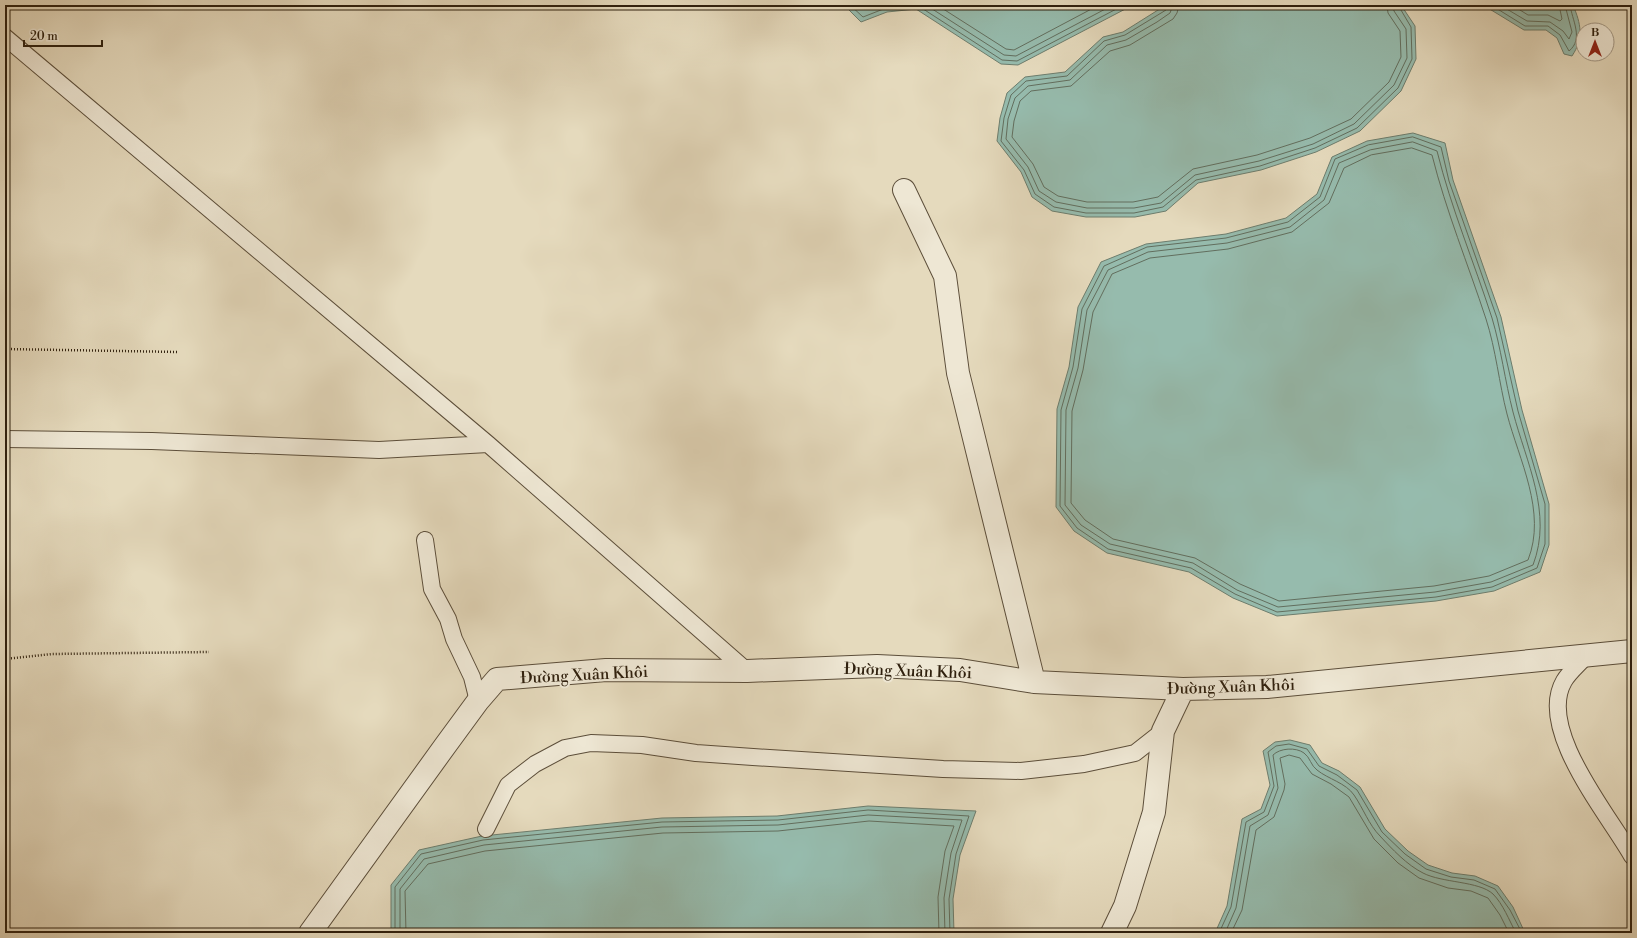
<svg xmlns="http://www.w3.org/2000/svg" width="1637" height="938" viewBox="0 0 1637 938" font-family="'Libre Bodoni',serif">
	<style>
		.water { fill: #96bbad; stroke: #6d7d6d }
		.lines { fill: none; stroke-linecap: round; stroke-linejoin: round }
		.shore { stroke: #626e5e; stroke-width: 1 }
		.service-casing { stroke: #5c4e3a; stroke-width: 18 }
		.minor-casing { stroke: #5c4e3a; stroke-width: 24 }
		.path { stroke: #2f200e; stroke-width: 2.5; stroke-dasharray: 1 2; stroke-linecap: butt }
		.service { stroke: #eee7d4; stroke-width: 16 }
		.minor { stroke: #eee7d4; stroke-width: 22 }
		.labels { text-anchor: middle; stroke-width: 4; stroke-linejoin: round; paint-order: stroke }
		.street-label { font-size: 16px; fill: #2f200e; stroke: #eee7d4 }
	</style>
	<rect width="100%" height="100%" fill="#e5dabd"/>
	<filter id="stains"><feTurbulence type="fractalNoise" baseFrequency=".005" numOctaves="4"/><feColorMatrix values="0 0 0 0 .2 0 0 0 0 .09 0 0 0 0 .02 0 0 0 .5 -.17"/></filter>
	<radialGradient id="worn" r=".72"><stop offset=".6" stop-color="#630" stop-opacity="0"/><stop offset="1" stop-color="#630" stop-opacity=".3"/></radialGradient>
	<path class="water" d="M844 5H1133L1018 65 1001 64 916 9 887 12 861 22Z
		M1166 5H1401L1415 26 1416 59 1401 91 1360 131 1316 152 1261 170 1198 183 1166 211 1135 217H1086L1052 211 1032 197 1021 172 997 141 1000 118 1007 93 1025 77 1065 72 1103 37 1123 32Z
		M1483 5H1573C1581 24 1584 38 1572 56L1564 54 1557 38 1546 30H1524Z
		M1413 133 1445 143 1453 180 1501 317 1522 410 1549 504V545L1540 572 1494 591 1436 601 1277 616 1233 598 1189 572 1107 553 1074 531 1056 507 1057 409 1069 367 1078 307 1101 262 1146 244 1226 234 1286 218 1317 194 1332 157 1367 141Z
		M1290 740 1310 745 1322 763 1339 771 1360 787 1385 829 1408 851 1428 865 1452 873 1475 876 1498 886 1513 907 1525 933H1215L1227 906 1242 819 1261 809 1270 785 1263 751 1275 742Z
		M868 806 976 811 960 855 953 899 954 933H391V885L419 850 482 836 662 818 777 816Z"/>
	<g class="lines">
		<path class="shore" d="M850 5 863 17 886 8 917 5 1002 60 1017 61 1124 5
			M926 5 1004 55 1016 56 1113 5
			M937 5 1006 49 1014 50 1099 5
			M1168 5 1166 10 1125 35 1104 41 1067 76 1026 81 1011 95 1004 118 1001 141 1024 170 1035 194 1054 207 1086 213H1134L1163 207 1196 180 1260 166 1315 148 1357 128 1398 88 1412 59 1411 27 1398 5
			M1173 5 1170 13 1157 22 1126 40 1107 45 1070 80 1028 86 1015 98 1008 119 1006 139 1028 167 1039 191 1056 202 1087 208H1134L1161 203 1195 175 1259 161 1313 144 1354 124 1394 85 1407 58 1406 29 1394 11 1393 5
			M1179 5 1177 13 1173 19 1130 45 1110 51 1071 86 1031 91 1020 101 1014 121 1012 137 1033 164 1044 187 1058 196 1087 202H1133L1158 197 1193 169 1257 155 1310 138 1351 119 1389 82 1401 57 1400 31 1388 13 1387 5
			M1491 5 1525 26H1548L1560 35 1569 51C1584 39 1572 20 1570 5
			M1500 5 1527 21 1550 22 1563 31 1569 39 1572 32 1565 5
			M1512 5 1528 15H1548L1560 21 1562 19 1559 5
			M1413 137 1441 147 1449 181 1497 318 1518 411 1545 504V544L1537 568 1492 587 1436 597 1277 612 1235 594 1191 568 1108 549 1077 528 1060 506 1061 410 1073 367 1082 309 1104 266 1147 247 1226 238 1288 222 1320 197 1335 159 1368 145Z
			M1413 142 1437 151C1451 208 1474 262 1492 318 1501 348 1505 381 1513 412 1526 462 1553 513 1533 565L1491 582 1435 592 1278 607 1237 590 1193 563 1110 544 1081 525 1065 505 1066 410 1078 368 1087 310 1108 270 1148 252 1227 243 1290 227 1324 200 1339 163 1370 150Z
			M1412 148 1432 155C1446 211 1468 264 1486 319 1496 350 1499 383 1507 414 1519 460 1547 512 1528 560L1489 576 1434 586 1279 601 1240 584 1195 558 1113 539 1085 520 1071 503 1072 411 1083 370 1093 312 1112 274 1150 258 1228 249 1292 232 1329 203 1344 168 1371 155Z
			M395 933V887L421 854 483 840 662 822 778 820 868 810 969 816 956 854 949 899 950 933
			M400 933V889L424 859 484 845 662 827 778 825 868 815 962 820 951 853 944 898 945 933
			M406 933 405 891 428 864 485 851 663 833 778 831 869 821 954 826 945 851 938 897 939 933
			M1219 933 1231 907 1246 822 1264 812 1274 786 1268 752 1276 746 1289 744 1307 749 1319 766 1337 775 1357 790 1382 832 1405 854 1426 869 1451 877 1474 880 1495 889 1510 910 1522 933
			M1225 933 1236 908 1250 826 1268 815 1278 788 1273 755C1280 748 1296 747 1304 753 1310 757 1311 766 1317 770 1328 779 1346 783 1354 795 1363 808 1369 825 1380 836 1392 849 1407 865 1423 873 1442 883 1479 881 1493 894 1503 904 1509 920 1516 933
			M1231 933 1242 910 1256 830 1274 817 1284 790 1285 784 1280 758 1289 755 1300 758 1312 774 1331 784 1349 797 1374 839 1398 863 1419 878 1448 888 1471 891 1488 898 1500 915 1509 933"/>
		<g class="service-casing">
			<path id="service" d="M5 37 488 444 747 671
				M5 439 152 441 379 450 488 444
				M425 540 432 589 448 619 454 639 472 677 478 701
				M1586 656C1579 664 1569 672 1564 681 1536 729 1609 815 1632 856
				M486 829 508 785 535 764 565 748 591 743 642 745 696 753 753 757 943 769 1021 771 1084 764 1135 753 1163 731"/>
		</g>
		<g class="minor-casing">
			<path id="minor" d="M904 190 945 276 958 373 1034 682
				M310 933 445 746 478 701 497 679 606 670 747 671 877 666 960 670 1034 682 1183 689 1267 687 1632 651
				M1112 933 1125 906 1154 812 1163 731 1183 689"/>
		</g>
		<path class="path" d="M5 349 178 352
			M5 659 52 654 209 652"/>
		<use href="#service" class="service"/>
		<use href="#minor" class="minor"/>
	</g>
	<g class="labels">
		<g class="street-label">
			<text transform="translate(908 670) rotate(2)" y="6">Đường Xuân Khôi</text>
			<text transform="translate(584 674) rotate(-3)" y="6">Đường Xuân Khôi</text>
			<text transform="translate(1231 686) rotate(-2)" y="6">Đường Xuân Khôi</text>
		</g>
	</g>
	<rect width="1637" height="938" fill="none" stroke="#e5dabd" stroke-width="20"/>
	<rect x="6" y="6" width="1625" height="926" fill="none" stroke="#2f200e" stroke-width="2"/>
	<rect x="10" y="10" width="1617" height="918" fill="none" stroke="#2f200e"/>
	<g transform="translate(1595 42)"><circle r="19" fill="#eee7d4" stroke="#a29785"/>
	<path d="M0-3L7 15L0 10L-7 15Z" fill="#8f2418"/>
	<text y="-6" font-size="11" font-weight="bold" text-anchor="middle" fill="#2f200e">B</text>
	</g>
	<path d="M24 40v6h78v-6" fill="none" stroke="#2f200e" stroke-width="2"/>
	<text x="30" y="40" font-size="12" fill="#2f200e" stroke="#eee7d4" stroke-width="3" paint-order="stroke">20 m</text>
	<rect width="100%" height="100%" filter="url(#stains)"/>
	<rect width="100%" height="100%" fill="url(#worn)"/>
</svg>
